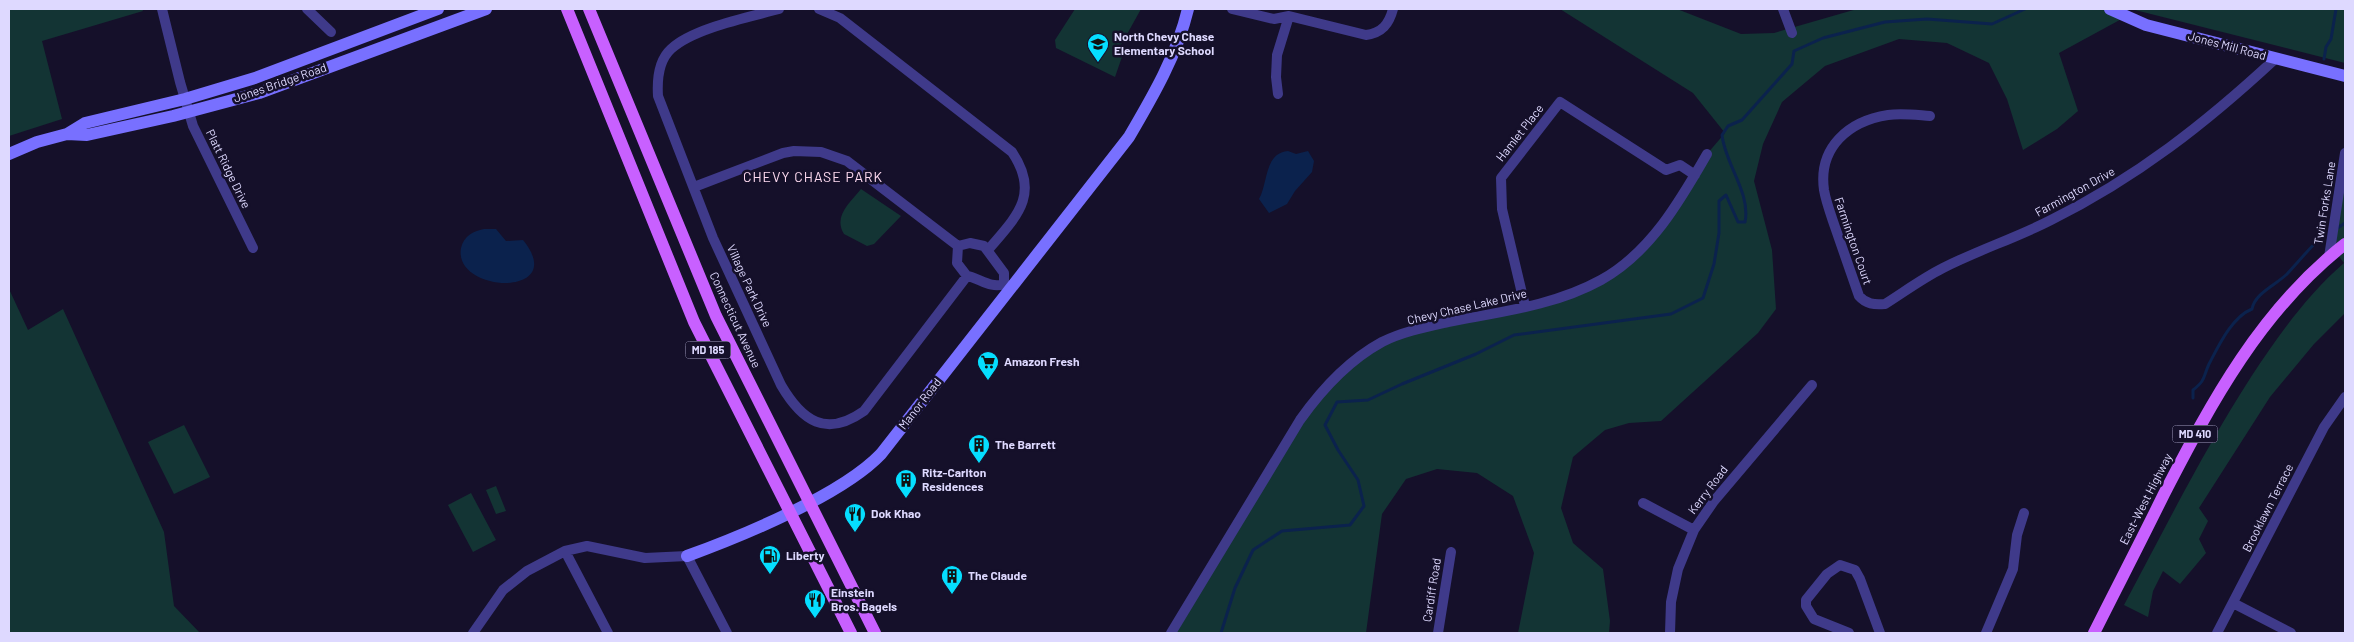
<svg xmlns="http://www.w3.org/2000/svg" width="2354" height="642" viewBox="0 0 2354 642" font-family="Barlow,sans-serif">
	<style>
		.green { fill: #133434 }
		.water { fill: #0b224d }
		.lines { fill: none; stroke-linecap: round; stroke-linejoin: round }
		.stream { stroke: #0b224d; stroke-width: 3 }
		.street { stroke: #3f3a8a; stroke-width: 10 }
		.secondary { stroke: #7870ff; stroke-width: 12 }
		.primary { stroke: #c860ff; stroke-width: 12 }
		.labels { text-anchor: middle; stroke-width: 5; stroke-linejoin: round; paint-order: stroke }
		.shield { fill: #15102a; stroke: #a29dbf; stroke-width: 1 }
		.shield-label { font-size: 11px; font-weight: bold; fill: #ded9ff }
		.poi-label { font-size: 12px; font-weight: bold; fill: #ded9ff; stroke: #15102a; text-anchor: start }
		.street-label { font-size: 12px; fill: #ded9ff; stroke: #15102a }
		.neighbourhood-label { font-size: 14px; letter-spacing: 1px; fill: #ffdbf1; stroke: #15102a }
	</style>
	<rect width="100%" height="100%" fill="#15102a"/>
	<path class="green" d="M9 9H142L143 11 42 41 62 119 9 136Z
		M1075 9H1141L1121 45 1123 54 1115 77 1056 48 1055 40Z
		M1560 9H1677L1741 34 1774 33 1857 9H2110L2127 16 2059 53 2078 111 2057 129 2023 150 2007 99 1989 63 1947 43 1899 39 1825 66 1782 102 1763 144 1754 181 1772 250 1776 309 1758 333 1661 421 1629 423 1605 430 1573 457 1561 508 1573 543 1603 569 1610 621 1609 633H1518L1534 553 1513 496 1477 473 1437 469 1406 479 1382 514 1366 633H1171L1320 394 1383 342 1576 292 1642 248 1707 154 1725 133 1693 93Z
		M2131 9H2345V63Z
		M2345 167V313L2314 344 2270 397 2199 508 2208 521 2199 539 2206 553 2180 584 2163 571 2153 591 2148 617 2124 605C2165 528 2204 450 2251 377 2278 336 2307 295 2344 263L2334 250Z
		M861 189 901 216 874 244 867 246 844 234C833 216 850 203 861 189Z
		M9 289 28 330 63 309 164 532 174 606 200 633H9Z
		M184 425 210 477 174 494 148 442Z
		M496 486 506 511 496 514 486 490Z
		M471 493 496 540 473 552 448 505Z"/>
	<path class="water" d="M1288 151 1296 154 1308 151 1314 161 1312 172 1295 191 1287 204 1269 213 1259 199C1268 184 1264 153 1288 151Z
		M484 229H496L506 241 523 240C570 298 453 294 461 248 464 236 473 231 484 229Z"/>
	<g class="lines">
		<path class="stream" d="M2324 59 2326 47 2331 39 2336 9
			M2336 229 2345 223
			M2193 398V390C2206 380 2203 377 2209 364 2219 345 2232 317 2252 309 2255 293 2276 285 2287 274 2298 262 2309 249 2321 237
			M1221 633 1235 588 1253 550 1282 531 1350 525 1364 506 1358 480 1338 450 1325 425 1337 402 1368 400 1402 384 1476 354 1514 335 1671 314 1703 298 1714 264 1719 233V201L1726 195 1738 222H1745C1751 193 1725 164 1722 135L1728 126 1742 120 1792 64 1794 51 1823 38 1885 22 1927 19 1992 24 2025 9"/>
		<path class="street" d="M162 9 180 82 193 126 253 248
			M307 9 331 32
			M779 9C750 17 693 28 671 49 659 60 657 80 658 96L713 238 781 385C802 421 826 438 864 411L967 276
			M819 9 840 18 1012 152C1041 195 1016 217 988 250
			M1232 9 1274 19 1289 16 1366 35C1382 33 1389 24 1393 9
			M1783 9 1792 33
			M1278 94 1276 77 1277 55 1289 16
			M1930 116C1916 115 1902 113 1888 115 1849 121 1818 147 1824 190 1826 202 1831 215 1835 227 1843 250 1851 273 1859 296 1866 304 1874 305 1885 304 1904 292 1923 278 1943 268 1978 250 2016 238 2051 220 2136 178 2206 123 2275 59
			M694 187 783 153 794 151 821 152 847 161 958 246
			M958 246 957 263 967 276C979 278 991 289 1004 284
			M958 246 970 243 984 246 1004 273V284
			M2329 257 2345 153
			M1525 306 1502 209 1501 178 1560 102 1666 170 1680 165 1695 175
			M1643 503 1694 530
			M565 551 608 633
			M2233 603 2291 633
			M473 633 503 590 527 571 565 551 587 546 645 558 687 556 727 633
			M1171 633 1300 420C1322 389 1349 360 1382 342 1402 332 1426 327 1448 322 1499 312 1554 306 1601 280 1650 253 1680 201 1707 154
			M1438 633 1451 552
			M1670 633 1671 602 1678 569 1694 530 1714 501 1812 385
			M1849 633 1814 619 1806 606V600L1827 574 1840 565 1855 570 1860 579 1880 633
			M1986 633 2013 569 2017 535 2024 513
			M2217 633 2324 427 2345 397"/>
		<path class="secondary" d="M2110 9 2146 25 2345 76
			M67 134 85 123 185 99 255 78 438 9
			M9 154 37 142 67 134 87 135 173 116 259 93 486 9
			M687 556C742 536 842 495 881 454L1129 137C1153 96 1177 55 1188 9"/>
		<path class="primary" d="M567 9 694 322 851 633
			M589 9 716 316 875 633
			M2094 633C2117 587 2141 541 2164 494 2212 401 2261 310 2345 244"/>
	</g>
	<defs>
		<g id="school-pin" transform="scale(1.125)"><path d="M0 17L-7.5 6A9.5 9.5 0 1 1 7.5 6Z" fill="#05deff" stroke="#15102a"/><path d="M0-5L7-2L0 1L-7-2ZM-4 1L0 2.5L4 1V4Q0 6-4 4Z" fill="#111"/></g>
		<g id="supermarket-pin" transform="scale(1.125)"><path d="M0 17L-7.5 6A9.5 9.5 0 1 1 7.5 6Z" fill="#05deff" stroke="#15102a"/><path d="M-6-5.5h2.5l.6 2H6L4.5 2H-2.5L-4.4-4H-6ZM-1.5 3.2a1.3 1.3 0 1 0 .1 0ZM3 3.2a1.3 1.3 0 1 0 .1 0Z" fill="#111"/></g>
		<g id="building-pin" transform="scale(1.125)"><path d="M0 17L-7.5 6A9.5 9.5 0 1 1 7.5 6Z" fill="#05deff" stroke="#15102a"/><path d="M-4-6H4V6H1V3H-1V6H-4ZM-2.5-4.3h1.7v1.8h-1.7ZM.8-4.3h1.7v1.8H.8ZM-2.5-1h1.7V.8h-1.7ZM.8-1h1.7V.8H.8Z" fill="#111"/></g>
		<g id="restaurant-pin" transform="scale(1.125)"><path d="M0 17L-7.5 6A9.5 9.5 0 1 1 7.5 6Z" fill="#05deff" stroke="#15102a"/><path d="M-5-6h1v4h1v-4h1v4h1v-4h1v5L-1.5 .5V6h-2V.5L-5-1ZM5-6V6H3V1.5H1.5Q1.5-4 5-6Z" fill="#111"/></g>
		<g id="fuel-pin" transform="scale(1.125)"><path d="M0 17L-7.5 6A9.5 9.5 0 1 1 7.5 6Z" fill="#05deff" stroke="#15102a"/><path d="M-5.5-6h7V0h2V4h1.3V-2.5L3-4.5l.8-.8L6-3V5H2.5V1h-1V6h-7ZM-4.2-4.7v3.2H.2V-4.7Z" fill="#111"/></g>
	</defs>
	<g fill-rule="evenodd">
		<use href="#school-pin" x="1098" y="44"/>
		<use href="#supermarket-pin" x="988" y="362"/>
		<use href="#building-pin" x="979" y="445"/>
		<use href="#building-pin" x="906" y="480"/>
		<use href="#restaurant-pin" x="855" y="514"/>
		<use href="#fuel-pin" x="770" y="556"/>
		<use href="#building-pin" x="952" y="576"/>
		<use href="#restaurant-pin" x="815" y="600"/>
	</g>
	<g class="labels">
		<g class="shield">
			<rect x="685.5" y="341.5" width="45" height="17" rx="4"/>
			<rect x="2172.5" y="425.5" width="45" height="17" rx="4"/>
		</g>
		<g class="shield-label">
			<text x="708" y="354">MD 185</text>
			<text x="2195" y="438">MD 410</text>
		</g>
		<g class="poi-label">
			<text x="1114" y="41">North Chevy Chase<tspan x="1114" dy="14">Elementary School</tspan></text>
			<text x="1004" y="366">Amazon Fresh</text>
			<text x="995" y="449">The Barrett</text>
			<text x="922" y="477">Ritz-Carlton<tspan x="922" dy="14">Residences</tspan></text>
			<text x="871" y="518">Dok Khao</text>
			<text x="786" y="560">Liberty</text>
			<text x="968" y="580">The Claude</text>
			<text x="831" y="597">Einstein<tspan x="831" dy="14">Bros. Bagels</tspan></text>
		</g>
		<g class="street-label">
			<text transform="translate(2227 46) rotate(15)" y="4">Jones Mill Road</text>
			<text transform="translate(280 83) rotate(-19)" y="4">Jones Bridge Road</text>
			<text transform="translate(1520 133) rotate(-52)" y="4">Hamlet Place</text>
			<text transform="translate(228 169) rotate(64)" y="4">Platt Ridge Drive</text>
			<text transform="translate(2075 192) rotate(-29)" y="4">Farmington Drive</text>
			<text transform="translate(2325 203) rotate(-81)" y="4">Twin Forks Lane</text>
			<text transform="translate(1853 241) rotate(71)" y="4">Farmington Court</text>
			<text transform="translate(749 286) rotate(65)" y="4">Village Park Drive</text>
			<text transform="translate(1467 307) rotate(-13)" y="4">Chevy Chase Lake Drive</text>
			<text transform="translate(735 320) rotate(65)" y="4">Connecticut Avenue</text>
			<text transform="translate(920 404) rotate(-52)" y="4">Manor Road</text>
			<text transform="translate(1708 490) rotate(-53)" y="4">Kerry Road</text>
			<text transform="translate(2146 499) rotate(-63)" y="4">East-West Highway</text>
			<text transform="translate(2268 508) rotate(-63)" y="4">Brooklawn Terrace</text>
			<text transform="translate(1432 590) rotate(-81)" y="4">Cardiff Road</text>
		</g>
		<g class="neighbourhood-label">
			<text x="813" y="182">CHEVY CHASE PARK</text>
		</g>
	</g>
	<rect width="2354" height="642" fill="none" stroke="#ded9ff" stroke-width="20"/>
</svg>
